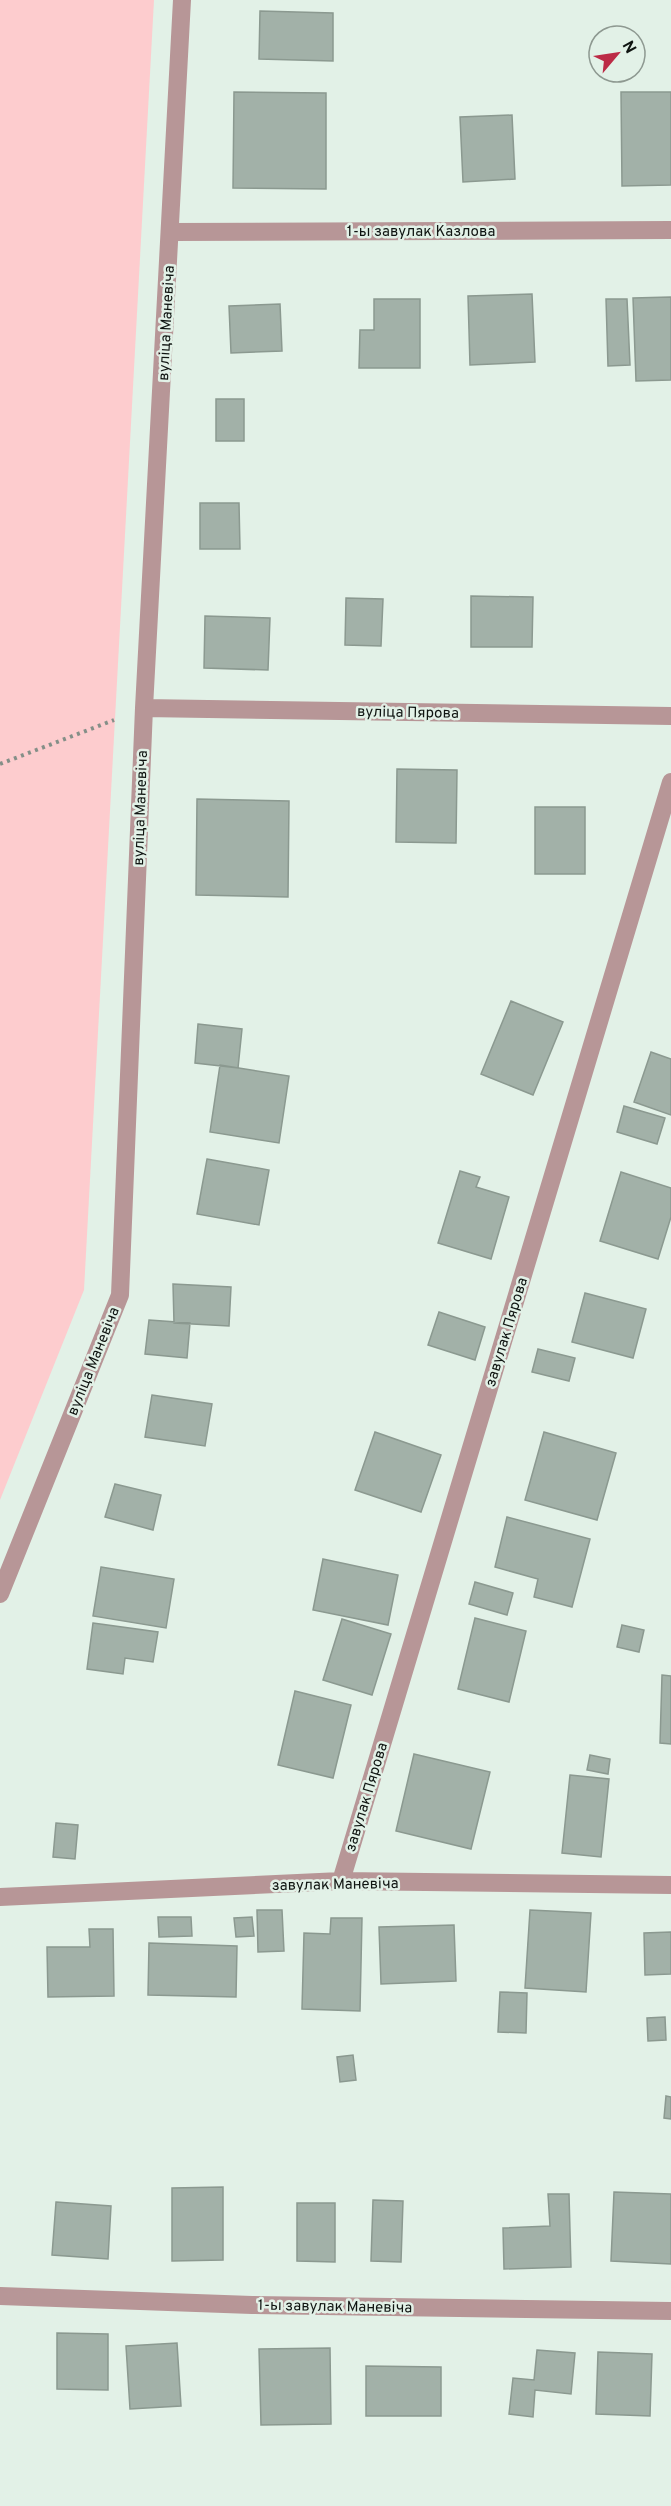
<svg xmlns="http://www.w3.org/2000/svg" width="671" height="2506" viewBox="0 0 671 2506" font-family="Overpass,sans-serif">
	<style>
		.green { fill: #fdccce }
		.building { fill: #a2b1a8; stroke: #8b9990; stroke-width: 1.5 }
		.lines { fill: none; stroke-linecap: round; stroke-linejoin: round }
		.path { stroke: #848f88; stroke-width: 4; stroke-dasharray: 3 4.5; stroke-linecap: butt }
		.street { stroke: #b79697; stroke-width: 18 }
		.labels { text-anchor: middle; stroke-width: 5; stroke-linejoin: round; paint-order: stroke }
		.street-label { font-size: 15px; fill: #0f1411; stroke: #e2f1e7 }
	</style>
	<rect width="100%" height="100%" fill="#e2f1e7"/>
	<path class="green" d="M0 0H154L84 1290 0 1500Z"/>
	<path class="building" d="M260 11 333 13V61L259 59Z
		M234 92 326 93V189L233 188Z
		M621 92H671V185L622 186Z
		M512 115 515 179 463 182 460 117Z
		M532 294 535 362 470 365 468 296Z
		M671 297V380L636 381 633 298Z
		M374 299H420V368H359L360 330H374Z
		M606 299H627L630 365 608 366Z
		M280 304 282 351 231 353 229 306Z
		M216 399H244V441H216Z
		M200 503H239L240 549H200Z
		M471 596 533 597 532 647H471Z
		M346 598 383 599 381 646 345 645Z
		M205 616 270 618 268 670 204 668Z
		M397 769 457 770 456 843 396 842Z
		M197 799 289 801 288 897 196 895Z
		M535 807H585V874H535Z
		M511 1001 563 1022 533 1095 481 1074Z
		M198 1024 242 1029 238 1068 195 1063Z
		M651 1052 671 1059V1115L634 1102Z
		M220 1065 289 1076 279 1143 210 1132Z
		M624 1106 665 1118 657 1144 617 1132Z
		M207 1159 269 1170 259 1225 197 1214Z
		M460 1171 480 1177 476 1187 509 1197 491 1259 438 1243Z
		M621 1172 671 1188V1217L658 1259 600 1241Z
		M173 1284 231 1287 229 1326 174 1323Z
		M585 1293 646 1309 633 1358 572 1342Z
		M439 1312 485 1327 475 1360 428 1345Z
		M149 1320 190 1323 187 1358 145 1354Z
		M538 1349 575 1358 569 1381 532 1372Z
		M152 1395 212 1404 205 1446 145 1437Z
		M375 1432 441 1455 421 1512 355 1490Z
		M544 1432 616 1453 597 1520 525 1500Z
		M115 1484 161 1495 153 1530 105 1517Z
		M507 1517 590 1539 572 1607 534 1597 538 1579 495 1567Z
		M323 1559 398 1575 388 1625 313 1610Z
		M101 1567 174 1579 166 1628 93 1616Z
		M475 1582 513 1593 507 1615 469 1604Z
		M475 1618 526 1631 509 1702 458 1689Z
		M342 1619 391 1634 372 1695 323 1680Z
		M93 1623 158 1632 153 1662 125 1658 123 1674 87 1669Z
		M622 1625 644 1630 639 1652 617 1647Z
		M662 1675 671 1676V1744L660 1743Z
		M295 1691 351 1705 333 1778 278 1765Z
		M414 1754 490 1772 471 1849 396 1831Z
		M590 1755 610 1759 608 1774 587 1770Z
		M570 1775 609 1779 601 1857 562 1853Z
		M56 1823 78 1825 75 1859 53 1857Z
		M257 1910H282L284 1951 258 1952Z
		M530 1910 591 1913 586 1992 525 1988Z
		M158 1917H191L192 1936 159 1937Z
		M252 1917 254 1936 236 1937 234 1918Z
		M331 1918H362L360 2011 302 2009 304 1933 330 1934Z
		M454 1925 456 1981 381 1984 379 1927Z
		M89 1929H113L114 1996 48 1997 47 1947H90Z
		M671 1932V1974L645 1975 644 1933Z
		M149 1943 237 1946 236 1997 148 1995Z
		M500 1992 527 1993 526 2033 498 2032Z
		M665 2017 666 2040 648 2041 647 2018Z
		M353 2055 356 2080 340 2082 337 2057Z
		M666 2096 671 2097V2119L664 2118Z
		M223 2187V2260L172 2261V2188Z
		M614 2192 671 2194V2264L611 2261Z
		M548 2194H569L571 2267 504 2269 503 2228 550 2226Z
		M373 2200 403 2201 401 2262 371 2261Z
		M56 2202 111 2206 108 2259 52 2255Z
		M297 2203H335V2262L297 2261Z
		M57 2333 108 2334V2390L57 2389Z
		M177 2343 181 2406 130 2409 126 2346Z
		M330 2348 331 2424 261 2425 259 2349Z
		M537 2350 575 2353 571 2394 535 2390 533 2417 509 2414 513 2378 534 2380Z
		M598 2352 652 2354 650 2416 596 2414Z
		M366 2366 441 2367V2416H366Z"/>
	<g class="lines">
		<path class="path" d="M0 764 114 720"/>
		<path class="street" d="M171 232 671 230
			M144 708 671 716
			M0 1594 120 1295 144 708 182 0
			M341 1881 671 782
			M0 1897 341 1881 671 1885
			M0 2296 252 2305 671 2311"/>
	</g>
	<g class="labels">
		<g class="street-label">
			<text x="421" y="236">1-ы завулак Казлова</text>
			<text transform="translate(166 323) rotate(-87)" y="5">вуліца Маневіча</text>
			<text transform="translate(408 712) rotate(1)" y="5">вуліца Пярова</text>
			<text transform="translate(140 808) rotate(-88)" y="5">вуліца Маневіча</text>
			<text transform="translate(506 1332) rotate(-73)" y="5">завулак Пярова</text>
			<text transform="translate(93 1361) rotate(-68)" y="5">вуліца Маневіча</text>
			<text transform="translate(366 1797) rotate(-73)" y="5">завулак Пярова</text>
			<text transform="translate(335 1884) rotate(-1)" y="5">завулак Маневіча</text>
			<text transform="translate(335 2306) rotate(1)" y="5">1-ы завулак Маневіча</text>
		</g>
	</g>
	<g transform="translate(617 54) rotate(61)"><circle r="28" fill="#e2f1e7" stroke="#8e9991" stroke-width="1.5"/>
	<path d="M0-4.5L10 22L0 15L-10 22Z" fill="#bc2b46"/>
	<text y="-9" font-size="16" font-weight="bold" text-anchor="middle" fill="#0f1411">N</text>
	</g>
</svg>
